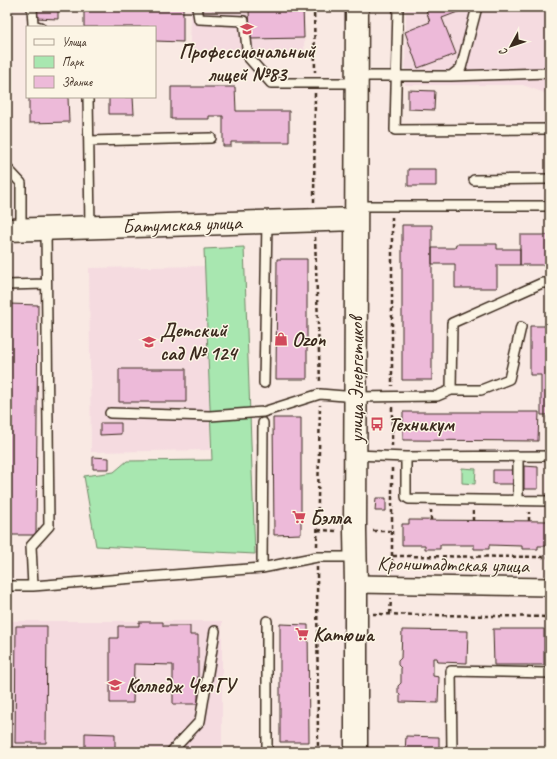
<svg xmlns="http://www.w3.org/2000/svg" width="557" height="759" viewBox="0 0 557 759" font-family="Caveat,sans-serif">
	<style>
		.built { fill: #f5dbe0 }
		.green { fill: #a8e7b0; stroke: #728867 }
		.building { fill: #edbad9; stroke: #3b2a1e }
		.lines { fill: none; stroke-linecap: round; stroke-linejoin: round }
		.service-casing { stroke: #3b2a1e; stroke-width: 12 }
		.minor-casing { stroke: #3b2a1e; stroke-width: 20 }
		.tertiary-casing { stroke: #3b2a1e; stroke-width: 25 }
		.path { stroke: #3b2a1e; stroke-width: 2.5; stroke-dasharray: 4 3; stroke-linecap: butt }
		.service { stroke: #fcf5e5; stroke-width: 9 }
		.minor { stroke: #fcf5e5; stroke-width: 17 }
		.tertiary { stroke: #fcf5e5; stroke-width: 22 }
		.labels { text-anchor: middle; stroke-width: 3; stroke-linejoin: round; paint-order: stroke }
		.poi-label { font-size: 20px; font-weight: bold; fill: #3b2a1e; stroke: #fcf5e5; text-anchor: start }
		.street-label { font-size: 20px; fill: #3b2a1e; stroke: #fcf5e5 }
	</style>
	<rect width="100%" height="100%" fill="#f9e9e3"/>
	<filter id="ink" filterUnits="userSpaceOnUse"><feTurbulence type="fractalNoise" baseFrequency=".025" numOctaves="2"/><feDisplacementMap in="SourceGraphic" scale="8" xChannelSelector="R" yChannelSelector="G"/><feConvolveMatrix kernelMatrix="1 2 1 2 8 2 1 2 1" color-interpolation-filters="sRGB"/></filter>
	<g filter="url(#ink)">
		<path class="built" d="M191 7H305L304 53 190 51Z
			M406 7H550V95L523 85H405Z
			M208 266 210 450 91 452 89 268Z
			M7 621H222V752H65L64 750 7 751Z"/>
		<path class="green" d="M244 247 255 554 96 546 84 476 114 472 127 461 212 460 204 249Z
			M462 468 476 469 475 484 462 483Z"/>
		<path class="building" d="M36 7H58V19L36 18Z
			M84 7H183V42L155 41V27H84Z
			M212 7H279V8L212 9Z
			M425 7H468V8L442 18 456 54 418 68 405 32 430 22Z
			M303 8 304 38 250 39 249 9Z
			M171 87H235L236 111H289V142H231V146H223V116H209V119H171Z
			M408 90 435 91 434 110 408 109Z
			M29 97H68L69 122 29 123Z
			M109 97H133L134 114H109Z
			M408 169H436V186H408Z
			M402 225H432V380H402Z
			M520 235H550V265H520Z
			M456 244H497V249H520V265H497V288H455V264H432V248H455Z
			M277 259H307V379H276Z
			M9 304 38 305 36 535H7Z
			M530 326H550V415H541V375H530Z
			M119 369H186V402H119Z
			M403 412H539L538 441 403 440Z
			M273 418H301V534L274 535Z
			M100 423H121V434L100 435Z
			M93 457 109 458V469H93Z
			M524 466 538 467V489H524Z
			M493 470H514V484H493Z
			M376 498H386V511H375Z
			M409 520 550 521V546H538V549H522V546L489 545V549H474V545H440V549H425V545H402V524H409Z
			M139 622H163V626H190V635H198V704H173V665L134 664 133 703H110V638H118V626H139Z
			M280 624 308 625 309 742H280Z
			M16 626H47L46 743H15Z
			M493 629H544V665H494Z
			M402 630 468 631 467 663 438 662 437 658H433V676L439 677 438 703 400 702V695L398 693V686L401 683V668L398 665V661L401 658Z
			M85 733 115 734V752H85Z
			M406 736 439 737V752H405Z"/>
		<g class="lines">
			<g class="service-casing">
				<path id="service" d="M32 7 33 25 40 27
					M197 7 199 19 244 21 248 57 271 83H357
					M398 7 395 130 550 129
					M357 76H451L461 68 477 7
					M451 76 547 73 550 74
					M88 97 90 227
					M89 141 211 138
					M7 168 21 183V230
					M474 180 550 179
					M356 206H550
					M7 285 46 284
					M264 383 267 222
					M451 390 452 323 542 283H550
					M110 413 210 416 263 412 320 394 356 397 437 396 451 390H481L509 379 521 327
					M355 455 406 457V497L409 499 550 501
					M406 457 550 456
					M518 500V456
					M262 568 263 423
					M7 586H33L262 568 317 557H355
					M33 586 31 546 49 526 46 229
					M267 621V752
					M171 752 200 721 215 631
					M452 752 451 671 550 673"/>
			</g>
			<g class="minor-casing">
				<path id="minor" d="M356 584 550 587"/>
			</g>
			<g class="tertiary-casing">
				<path id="tertiary" d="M7 230 356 219
					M356 752V584L355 531 357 7"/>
			</g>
			<path class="path" d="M314 7 315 72
				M314 202 315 93
				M392 217V386
				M315 237 320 382
				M392 446V407
				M431 520V510
				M473 521V511
				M529 521V512
				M318 530 338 531
				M373 531H393
				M317 546 320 405
				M393 556 550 557
				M317 567 318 752
				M392 570V467
				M373 614 550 617
				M390 614 391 599"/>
			<use href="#service" class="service"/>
			<use href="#minor" class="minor"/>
			<use href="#tertiary" class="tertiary"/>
		</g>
	</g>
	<defs>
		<g id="university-bare" transform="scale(1.08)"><path d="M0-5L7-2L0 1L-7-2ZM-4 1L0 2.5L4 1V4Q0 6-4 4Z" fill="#d1495b" stroke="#fcf5e5" stroke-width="2.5" paint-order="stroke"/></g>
		<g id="shop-bare" transform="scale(1.08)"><path d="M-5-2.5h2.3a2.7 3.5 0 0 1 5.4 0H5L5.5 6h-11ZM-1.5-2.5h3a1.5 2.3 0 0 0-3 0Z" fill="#d1495b" stroke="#fcf5e5" stroke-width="2.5" paint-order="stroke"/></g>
		<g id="school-bare" transform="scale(1.08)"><path d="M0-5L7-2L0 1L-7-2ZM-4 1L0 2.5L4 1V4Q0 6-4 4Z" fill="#d1495b" stroke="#fcf5e5" stroke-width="2.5" paint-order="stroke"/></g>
		<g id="bus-bare" transform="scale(1.08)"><path d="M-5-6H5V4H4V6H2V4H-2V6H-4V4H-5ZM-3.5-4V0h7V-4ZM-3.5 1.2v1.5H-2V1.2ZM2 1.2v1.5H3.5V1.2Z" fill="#d1495b" stroke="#fcf5e5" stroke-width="2.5" paint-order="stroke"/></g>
		<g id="supermarket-bare" transform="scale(1.08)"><path d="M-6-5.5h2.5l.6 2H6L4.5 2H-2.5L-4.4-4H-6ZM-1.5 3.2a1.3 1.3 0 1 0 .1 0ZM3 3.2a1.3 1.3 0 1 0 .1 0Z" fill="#d1495b" stroke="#fcf5e5" stroke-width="2.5" paint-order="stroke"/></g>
	</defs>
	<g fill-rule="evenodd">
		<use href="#university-bare" x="247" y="29"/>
		<use href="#shop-bare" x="281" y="339"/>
		<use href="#school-bare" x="149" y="342"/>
		<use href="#bus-bare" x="377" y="424"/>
		<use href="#supermarket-bare" x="299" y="517"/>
		<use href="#supermarket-bare" x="302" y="634"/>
		<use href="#university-bare" x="115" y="685"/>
	</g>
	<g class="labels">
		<g class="poi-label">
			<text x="247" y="58" text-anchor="middle">Профессиональный<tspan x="247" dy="23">лицей №83</tspan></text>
			<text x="160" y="337">Детский<tspan x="160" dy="23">сад № 124</tspan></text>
			<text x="292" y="346">Ozon</text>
			<text x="388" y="431">Техникум</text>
			<text x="310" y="524">Бэлла</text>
			<text x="313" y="641">Катюша</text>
			<text x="126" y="692">Колледж ЧелГУ</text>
		</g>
		<g class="street-label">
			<text transform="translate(182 224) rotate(-2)" y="7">Батумская улица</text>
			<text transform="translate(356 380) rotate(-90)" y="7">улица Энергетиков</text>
			<text transform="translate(453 564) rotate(1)" y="7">Кронштадтская улица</text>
		</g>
	</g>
	<rect width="557" height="759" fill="none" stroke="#fcf5e5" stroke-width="24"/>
	<rect x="12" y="12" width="533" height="735" fill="none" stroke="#3b2a1e" stroke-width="1.5" filter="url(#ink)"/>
	<rect x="26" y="26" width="130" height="72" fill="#fcf5e5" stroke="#afa495"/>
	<rect x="34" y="39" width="20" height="6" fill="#fcf5e5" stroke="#afa495"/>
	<text x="62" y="46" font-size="12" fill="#3b2a1e">Улица</text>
	<rect x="34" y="56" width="20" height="12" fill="#a8e7b0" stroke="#afa495"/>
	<text x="62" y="66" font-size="12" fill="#3b2a1e">Парк</text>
	<rect x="34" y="76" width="20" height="12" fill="#edbad9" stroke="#afa495"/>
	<text x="62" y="86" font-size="12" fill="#3b2a1e">Здание</text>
	<g transform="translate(511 46) rotate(230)" stroke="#fcf5e5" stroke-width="3" paint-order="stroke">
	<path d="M0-3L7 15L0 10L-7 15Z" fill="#3b2a1e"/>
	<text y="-6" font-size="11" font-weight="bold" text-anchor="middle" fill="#3b2a1e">С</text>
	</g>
</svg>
